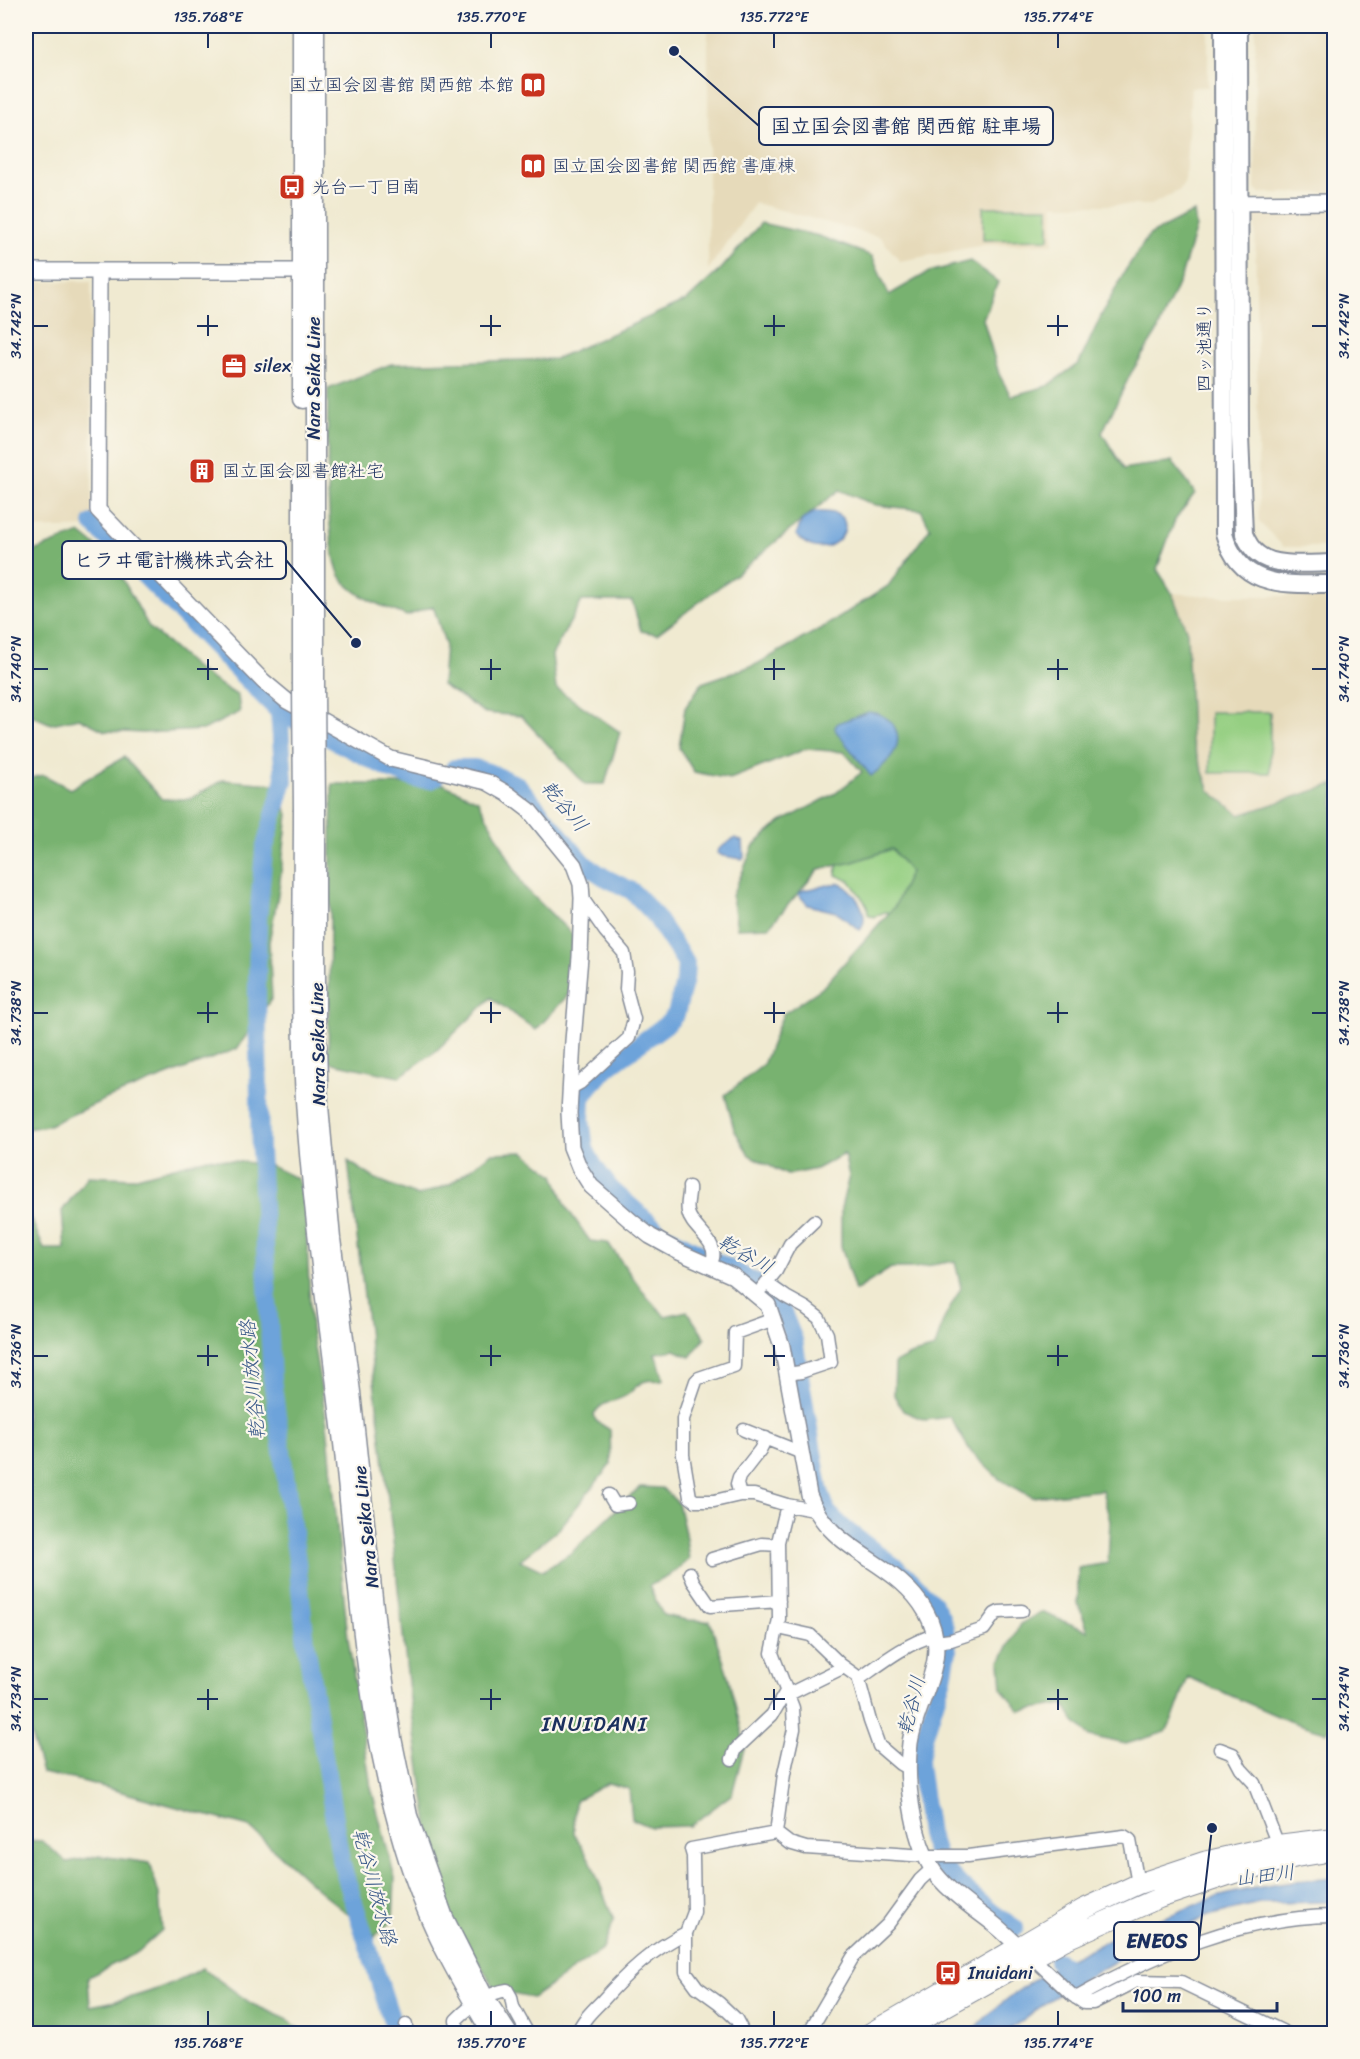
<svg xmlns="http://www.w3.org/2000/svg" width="1360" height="2059" viewBox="0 0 1360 2059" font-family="Sriracha,'Klee One',sans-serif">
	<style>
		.built { fill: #e6daba }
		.green { fill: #95cf82; stroke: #587f70; stroke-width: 1.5 }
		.forest { fill: #78b270; stroke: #4a7067; stroke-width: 1.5 }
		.water { fill: #6da3da; stroke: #44699c; stroke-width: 1.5 }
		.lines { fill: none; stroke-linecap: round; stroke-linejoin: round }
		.river { stroke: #6da3da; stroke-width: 18 }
		.minor-casing { stroke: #868c98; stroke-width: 15 }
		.tertiary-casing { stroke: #868c98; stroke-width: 18 }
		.secondary-casing { stroke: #868c98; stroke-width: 20 }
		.primary-casing { stroke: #868c98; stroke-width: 21 }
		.trunk-casing { stroke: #868c98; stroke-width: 22 }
		.minor { stroke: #fff; stroke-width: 12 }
		.tertiary { stroke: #fff; stroke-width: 15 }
		.secondary { stroke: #fff; stroke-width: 16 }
		.primary { stroke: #fff; stroke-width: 18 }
		.trunk { stroke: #fff; stroke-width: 20 }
		.primary-bridge-casing { stroke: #868c98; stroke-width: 21; stroke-linecap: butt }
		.primary-bridge { stroke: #fff; stroke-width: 18 }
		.ticks { fill: none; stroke: #1b2f5e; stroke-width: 2 }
		.labels { text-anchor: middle; stroke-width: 4.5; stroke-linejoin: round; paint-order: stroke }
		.poi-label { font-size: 18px; fill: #1b2f5e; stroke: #fbf7ec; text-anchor: start }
		.street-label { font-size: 18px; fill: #1b2f5e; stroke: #fbf7ec }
		.water-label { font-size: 20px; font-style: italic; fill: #385889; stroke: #fbf7ec }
		.quarter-label { font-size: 21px; letter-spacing: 1.5px; fill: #1b2f5e; stroke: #fbf7ec }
		.leader { fill: none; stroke: #1b2f5e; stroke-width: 2 }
		.callout-dot { fill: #1b2f5e; stroke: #fbf7ec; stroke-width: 2 }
		.callout { fill: #fbf7ec; stroke: #1b2f5e; stroke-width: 2 }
		.callout-label { font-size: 20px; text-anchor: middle; font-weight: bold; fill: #1b2f5e }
		.neatline { fill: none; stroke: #1b2f5e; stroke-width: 2 }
		.ticks-label { font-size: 15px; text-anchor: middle; fill: #1b2f5e }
	</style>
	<rect width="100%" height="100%" fill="#fbf7ec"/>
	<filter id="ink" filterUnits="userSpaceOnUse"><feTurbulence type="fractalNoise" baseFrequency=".0167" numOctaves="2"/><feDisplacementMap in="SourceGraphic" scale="12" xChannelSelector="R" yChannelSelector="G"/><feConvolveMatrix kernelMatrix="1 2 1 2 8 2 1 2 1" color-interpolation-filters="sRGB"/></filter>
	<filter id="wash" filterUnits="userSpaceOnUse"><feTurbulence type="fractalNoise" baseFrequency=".008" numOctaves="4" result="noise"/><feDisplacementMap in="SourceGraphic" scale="24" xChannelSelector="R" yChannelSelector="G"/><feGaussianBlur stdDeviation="1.35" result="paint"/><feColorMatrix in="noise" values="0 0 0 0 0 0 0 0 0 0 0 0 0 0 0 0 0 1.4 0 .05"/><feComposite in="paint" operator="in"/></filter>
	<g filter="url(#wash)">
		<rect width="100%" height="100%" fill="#f0ead1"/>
		<path class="built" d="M708 26H1208V87H1191L1185 180 1180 190 1151 205H1054L1053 244 984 245 900 261 880 237 755 203 708 270Z
			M1255 26H1334V193H1261L1255 189Z
			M1260 210H1334V547H1284L1259 522 1255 216Z
			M91 281 92 527 26 529V282Z
			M1172 593 1209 596H1334V784L1239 815 1210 791 1191 739 1187 632Z"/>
		<path class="green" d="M983 207H1049V239L983 240Z
			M1210 712H1270V773H1210Z
			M881 843 921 855 894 913 885 912 873 917 868 914 867 905 850 881 836 875 838 862Z"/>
		<path class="forest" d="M1194 212 1196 227 1181 277 1157 332 1131 373 1102 433 1124 469C1140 465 1156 466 1172 461L1195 493 1175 520 1157 569 1172 593 1187 632 1191 739 1210 791 1240 815 1334 784V1726L1325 1732 1289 1721 1188 1677 1175 1713 1166 1732 1126 1744 1090 1736 1075 1722 1064 1704 1020 1711 1002 1689 1000 1662 1020 1624 1041 1612 1088 1631 1078 1603V1568L1108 1563 1110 1521 1102 1490 1032 1497 999 1479 971 1452 950 1417 925 1420 903 1411 894 1395 895 1363 910 1355 935 1348 943 1321 961 1288 955 1261 914 1268H891L855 1291 841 1246V1208L849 1176 844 1154 816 1169 787 1175 749 1155 734 1129 725 1095 763 1065 783 1014 822 988 895 906 910 872 892 849 853 862 819 869 769 927 737 928 732 896 754 845 781 822 836 793 862 772 844 752 806 749 730 779 694 772 679 748 685 708 702 683 757 664 827 625 888 586 930 528 921 510 875 505 839 490 739 572 657 634 641 631 632 601H582L552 655 556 688 620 732 605 784H585L521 716 485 713 442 685 445 643 433 606 407 616C385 607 359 599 343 580 323 558 328 424 328 389L391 364 555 359 687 300 722 268 761 223 819 236 872 256 889 295 929 272 970 261 998 282 983 319 999 374 1011 396 1047 386 1079 363 1101 316 1125 271 1149 235Z
			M80 533 111 558 149 627 199 671 238 696 240 712 203 730 143 733 105 731 79 718 51 724 26 713V554Z
			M124 757 162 799H189L223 780 274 784 288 814 279 889 269 942 272 998 237 1049 108 1098 47 1126 26 1129V779L44 775 70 789Z
			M332 784H443L478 800 524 887 573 935 569 994 536 1030 491 998 436 1051 399 1077 328 1062Z
			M524 1152 554 1175 567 1208 590 1241 608 1243 647 1297 665 1316 687 1311 705 1338 690 1357 675 1350 655 1353 664 1379C658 1382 652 1379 646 1381 637 1383 634 1390 627 1395 615 1403 602 1400 594 1414L596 1421 610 1430 611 1464 559 1529 520 1560 543 1571 571 1553 640 1487 662 1488 678 1503 685 1533 689 1559 669 1576 649 1586 663 1615 687 1620 710 1621 727 1672 745 1745 732 1794 690 1826 651 1827 632 1819 629 1789 608 1783 575 1801 574 1833 591 1862 614 1920 603 1949 532 1998 497 1991 454 1924 436 1881 409 1692 393 1541 348 1161 374 1178 418 1196 450 1184 492 1153Z
			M208 1158 269 1165 298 1179 305 1198 311 1329 327 1423 348 1638 371 1787 395 1878 393 1920 375 1936 316 1888 249 1827 82 1781 42 1773 26 1718V1212L29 1214 44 1249H65L62 1211 88 1176 133 1178Z
			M26 1840 42 1841 67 1862 100 1856 150 1863 159 1894 162 1930 138 1952 88 1977 90 2006C129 2000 167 1988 202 1968L252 2004 284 2018 305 2033H26Z"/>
		<path class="water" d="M815 512C821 512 833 511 838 515 860 527 825 568 796 535L802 520Z
			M869 712C879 713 887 716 893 725 907 746 886 764 871 776L836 731 835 727 838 723Z
			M735 838 743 842 744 857 742 859 723 856 717 853 720 848Z
			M838 883C854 888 872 916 860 930L836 912 808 905 798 894 804 890Z
			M1334 1878V1902L1259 1903 1208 1916 1126 1955 1054 1997 1005 2033 970 2034C1021 1976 1096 1944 1165 1917 1184 1910 1202 1901 1221 1896 1257 1886 1297 1881 1334 1878Z"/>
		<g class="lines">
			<path class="river" d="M92 523 279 712 389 769 416 779 431 780 435 778
				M279 712 284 780 264 850 258 920 257 993 260 1151 272 1379 297 1561 306 1643 341 1862 396 2034
				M454 768H474L488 772 518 785 583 863 604 877 632 891 653 913 686 963 685 979 676 1014 668 1023 608 1067 591 1085 582 1098 581 1120 585 1149 594 1166 611 1189 661 1233 763 1286 775 1299 782 1310 794 1340 819 1488 827 1512 846 1530 906 1575 934 1604 941 1617 945 1628 948 1651 943 1677 924 1737 919 1765 929 1834 939 1863 963 1888 993 1913 1015 1928
				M1057 1961 1074 1974"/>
		</g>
	</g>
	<g filter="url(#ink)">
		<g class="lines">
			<g class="minor-casing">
				<path id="minor" d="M571 1088 580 1083 629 1038 634 1019 626 989 627 972 624 953 605 931 582 898
					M689 1187C690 1195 686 1203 688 1212 691 1228 717 1240 713 1258 712 1261 709 1263 708 1266
					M766 1283 786 1297 806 1308 819 1318 827 1334 831 1362 801 1372 787 1374
					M762 1288 776 1271 790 1244 814 1221
					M774 1319 735 1333 734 1366 699 1378 696 1381 683 1419V1455L690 1497 695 1501H714L740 1495H754L787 1505 814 1510
					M744 1430 802 1453
					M609 1495 615 1505 629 1503
					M740 1495 737 1484 739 1477 760 1450 766 1438
					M712 1559 762 1544 778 1545
					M690 1573 693 1581 710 1606 779 1601
					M778 1628 810 1635 840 1664 858 1677 870 1721 879 1746 900 1764 909 1769
					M936 1642 951 1640 984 1629 995 1614 999 1612 1022 1611
					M859 1679C883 1662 907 1643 935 1635
					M789 1694 844 1667
					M1220 1749 1233 1754 1241 1769 1254 1783 1278 1845
					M732 1759 736 1749 772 1715 787 1690
					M776 1833 789 1843 806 1848 926 1856H968L1124 1836 1130 1840 1138 1884
					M776 1833 784 1774 794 1729 793 1708 772 1653 779 1619 778 1542 787 1505
					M1033 1958 1072 1995 1084 2003H1093L1137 1981 1181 1982 1288 2034
					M1076 1998C1156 1953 1242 1917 1334 1916
					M405 2034 406 2025
					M459 2034 456 2020C470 2006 487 1993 507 1990L511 1997 513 2007 528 2034
					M577 2034C582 2020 593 2010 603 2000 627 1973 652 1949 686 1933
					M744 2034 736 2019 719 2003 697 1987 686 1972V1933L694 1912 693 1856 691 1849 776 1833
					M808 2034 853 1957 888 1924 920 1880 932 1869"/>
			</g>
			<g class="tertiary-casing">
				<path id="tertiary" d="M1230 203 1334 202
					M26 271H313
					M99 271 98 510 232 649 263 681 287 701 391 759 487 782 508 794 529 810 574 865 581 884 582 898 580 957 573 1041 569 1113 571 1147 579 1167 591 1186 631 1221 650 1236 679 1252 733 1276 768 1305 782 1346 809 1495C830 1554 896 1559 926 1612 953 1660 917 1696 910 1743 905 1780 912 1834 931 1867 943 1888 976 1910 995 1925 1006 1934 1015 1944 1026 1952"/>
			</g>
			<g class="secondary-casing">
				<path id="secondary" d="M1223 26 1224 533C1240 590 1286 584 1334 584
					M1239 26 1240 436 1244 534C1247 541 1251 549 1258 554 1275 568 1313 563 1334 563"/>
			</g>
			<g class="primary-casing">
				<path id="primary" d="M302 26V399
					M315 26V688
					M302 478V683
					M303 811C303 907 300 1004 305 1100 312 1215 330 1329 343 1443 360 1595 367 1764 425 1906 443 1951 468 1992 492 2034
					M316 811V1017L319 1106 331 1239 351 1392 376 1626 392 1738 408 1816 444 1918 484 1997 508 2034"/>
			</g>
			<g class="trunk-casing">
				<path id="trunk" d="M869 2034 1084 1909 1138 1884 1204 1862 1278 1845 1334 1838
					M896 2034 1064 1940 1159 1898 1234 1873 1296 1857 1321 1853"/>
			</g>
			<use href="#minor" class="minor"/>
			<use href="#tertiary" class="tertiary"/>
			<use href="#secondary" class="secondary"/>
			<use href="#primary" class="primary"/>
			<use href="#trunk" class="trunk"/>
			<g class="primary-bridge-casing">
				<path id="primary-bridge" d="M302 683 303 811
					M315 688 316 811"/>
			</g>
			<use href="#primary-bridge" class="primary-bridge"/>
		</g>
	</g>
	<path class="ticks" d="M208 33V48M491 33V48M774 33V48M1058 33V48M208 315V336M491 315V336M774 315V336M1058 315V336M33 326H48M197 326H218M480 326H501M764 326H785M1047 326H1068M1312 326H1327M208 659V680M491 659V680M774 659V680M1058 659V680M33 669H48M197 669H218M480 669H501M764 669H785M1047 669H1068M1312 669H1327M208 1002V1023M491 1002V1023M774 1002V1023M1058 1002V1023M33 1013H48M197 1013H218M480 1013H501M764 1013H785M1047 1013H1068M1312 1013H1327M208 1345V1366M491 1345V1366M774 1345V1366M1058 1345V1366M33 1356H48M197 1356H218M480 1356H501M764 1356H785M1047 1356H1068M1312 1356H1327M208 1689V1710M491 1689V1710M774 1689V1710M1058 1689V1710M33 1699H48M197 1699H218M480 1699H501M764 1699H785M1047 1699H1068M1312 1699H1327M208 2011V2026M491 2011V2026M774 2011V2026M1058 2011V2026"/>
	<defs>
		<g id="library-square" transform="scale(1.35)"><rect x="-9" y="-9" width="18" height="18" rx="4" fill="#c8321e" stroke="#fbf7ec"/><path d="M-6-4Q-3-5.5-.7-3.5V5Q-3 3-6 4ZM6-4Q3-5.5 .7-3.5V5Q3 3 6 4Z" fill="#fff"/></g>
		<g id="bus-square" transform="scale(1.35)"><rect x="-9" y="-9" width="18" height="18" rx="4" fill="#c8321e" stroke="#fbf7ec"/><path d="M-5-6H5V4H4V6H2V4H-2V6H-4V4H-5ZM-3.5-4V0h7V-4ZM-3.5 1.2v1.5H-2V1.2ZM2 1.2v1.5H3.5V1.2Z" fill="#fff"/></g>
		<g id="office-square" transform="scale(1.35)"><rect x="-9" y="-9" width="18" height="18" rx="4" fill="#c8321e" stroke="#fbf7ec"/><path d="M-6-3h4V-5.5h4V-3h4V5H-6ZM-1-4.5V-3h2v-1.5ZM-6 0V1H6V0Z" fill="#fff"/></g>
		<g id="building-square" transform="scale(1.35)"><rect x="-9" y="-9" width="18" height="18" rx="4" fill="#c8321e" stroke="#fbf7ec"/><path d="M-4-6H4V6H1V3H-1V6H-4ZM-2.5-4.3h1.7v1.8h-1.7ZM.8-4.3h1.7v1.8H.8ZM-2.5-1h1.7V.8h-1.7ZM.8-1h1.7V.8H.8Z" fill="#fff"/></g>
	</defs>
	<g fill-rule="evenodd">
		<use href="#library-square" x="533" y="85"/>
		<use href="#library-square" x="533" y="166"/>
		<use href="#bus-square" x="292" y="187"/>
		<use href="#office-square" x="234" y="366"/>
		<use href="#building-square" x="202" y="471"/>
		<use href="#bus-square" x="948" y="1973"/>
	</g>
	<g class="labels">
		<g class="poi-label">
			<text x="514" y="91" text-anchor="end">国立国会図書館 関西館 本館</text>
			<text x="552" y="172">国立国会図書館 関西館 書庫棟</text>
			<text x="312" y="193">光台一丁目南</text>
			<text x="254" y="372">silex</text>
			<text x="222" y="477">国立国会図書館社宅</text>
			<text x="968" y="1979">Inuidani</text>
		</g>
		<g class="street-label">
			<text transform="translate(1204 347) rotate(-90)" y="6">四ッ池通り</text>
			<text transform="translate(314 378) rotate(-90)" y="6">Nara Seika Line</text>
			<text transform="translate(318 1044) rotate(-91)" y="6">Nara Seika Line</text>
			<text transform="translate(366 1527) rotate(-96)" y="6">Nara Seika Line</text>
		</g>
		<g class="water-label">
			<text transform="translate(565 806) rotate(50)" y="7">乾谷川</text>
			<text transform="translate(746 1254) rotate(30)" y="7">乾谷川</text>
			<text transform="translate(252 1380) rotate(-95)" y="7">乾谷川放水路</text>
			<text transform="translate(911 1705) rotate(-76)" y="7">乾谷川</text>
			<text transform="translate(1265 1875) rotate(-7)" y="7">山田川</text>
			<text transform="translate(375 1887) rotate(75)" y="7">乾谷川放水路</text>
		</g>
		<g class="quarter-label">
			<text x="595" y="1731">INUIDANI</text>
		</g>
	</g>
	<path class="leader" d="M674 51L759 126M356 643L286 560M1212 1828L1199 1941"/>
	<g class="callout-dot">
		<circle cx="674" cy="51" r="6"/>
		<circle cx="356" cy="643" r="6"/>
		<circle cx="1212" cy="1828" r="6"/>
	</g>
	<g class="callout">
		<rect x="759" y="107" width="294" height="38" rx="6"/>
		<rect x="62" y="541" width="224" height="38" rx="6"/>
		<rect x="1114" y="1922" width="85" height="38" rx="6"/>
	</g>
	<g class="callout-label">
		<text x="906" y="133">国立国会図書館 関西館 駐車場</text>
		<text x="174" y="567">ヒラヰ電計機株式会社</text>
		<text x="1157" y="1948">ENEOS</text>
	</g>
	<rect width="1360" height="2059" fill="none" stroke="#fbf7ec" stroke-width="66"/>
	<path d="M1123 2002v9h154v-9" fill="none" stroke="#1b2f5e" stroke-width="3"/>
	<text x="1132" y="2002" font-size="18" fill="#1b2f5e" stroke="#fbf7ec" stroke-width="4.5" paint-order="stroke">100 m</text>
	<rect x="33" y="33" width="1294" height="1993" class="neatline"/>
	<g class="ticks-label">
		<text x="208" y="22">135.768°E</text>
		<text x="491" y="22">135.770°E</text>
		<text x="774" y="22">135.772°E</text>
		<text x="1058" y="22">135.774°E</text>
		<text transform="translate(16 326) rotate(-90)" y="5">34.742°N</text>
		<text transform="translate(1344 326) rotate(-90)" y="5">34.742°N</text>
		<text transform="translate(16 669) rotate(-90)" y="5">34.740°N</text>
		<text transform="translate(1344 669) rotate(-90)" y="5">34.740°N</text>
		<text transform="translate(16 1013) rotate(-90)" y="5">34.738°N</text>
		<text transform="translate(1344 1013) rotate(-90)" y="5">34.738°N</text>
		<text transform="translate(16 1356) rotate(-90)" y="5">34.736°N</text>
		<text transform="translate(1344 1356) rotate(-90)" y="5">34.736°N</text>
		<text transform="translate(16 1699) rotate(-90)" y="5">34.734°N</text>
		<text transform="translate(1344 1699) rotate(-90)" y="5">34.734°N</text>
		<text x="208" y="2048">135.768°E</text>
		<text x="491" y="2048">135.770°E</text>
		<text x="774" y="2048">135.772°E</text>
		<text x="1058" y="2048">135.774°E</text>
	</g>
</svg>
